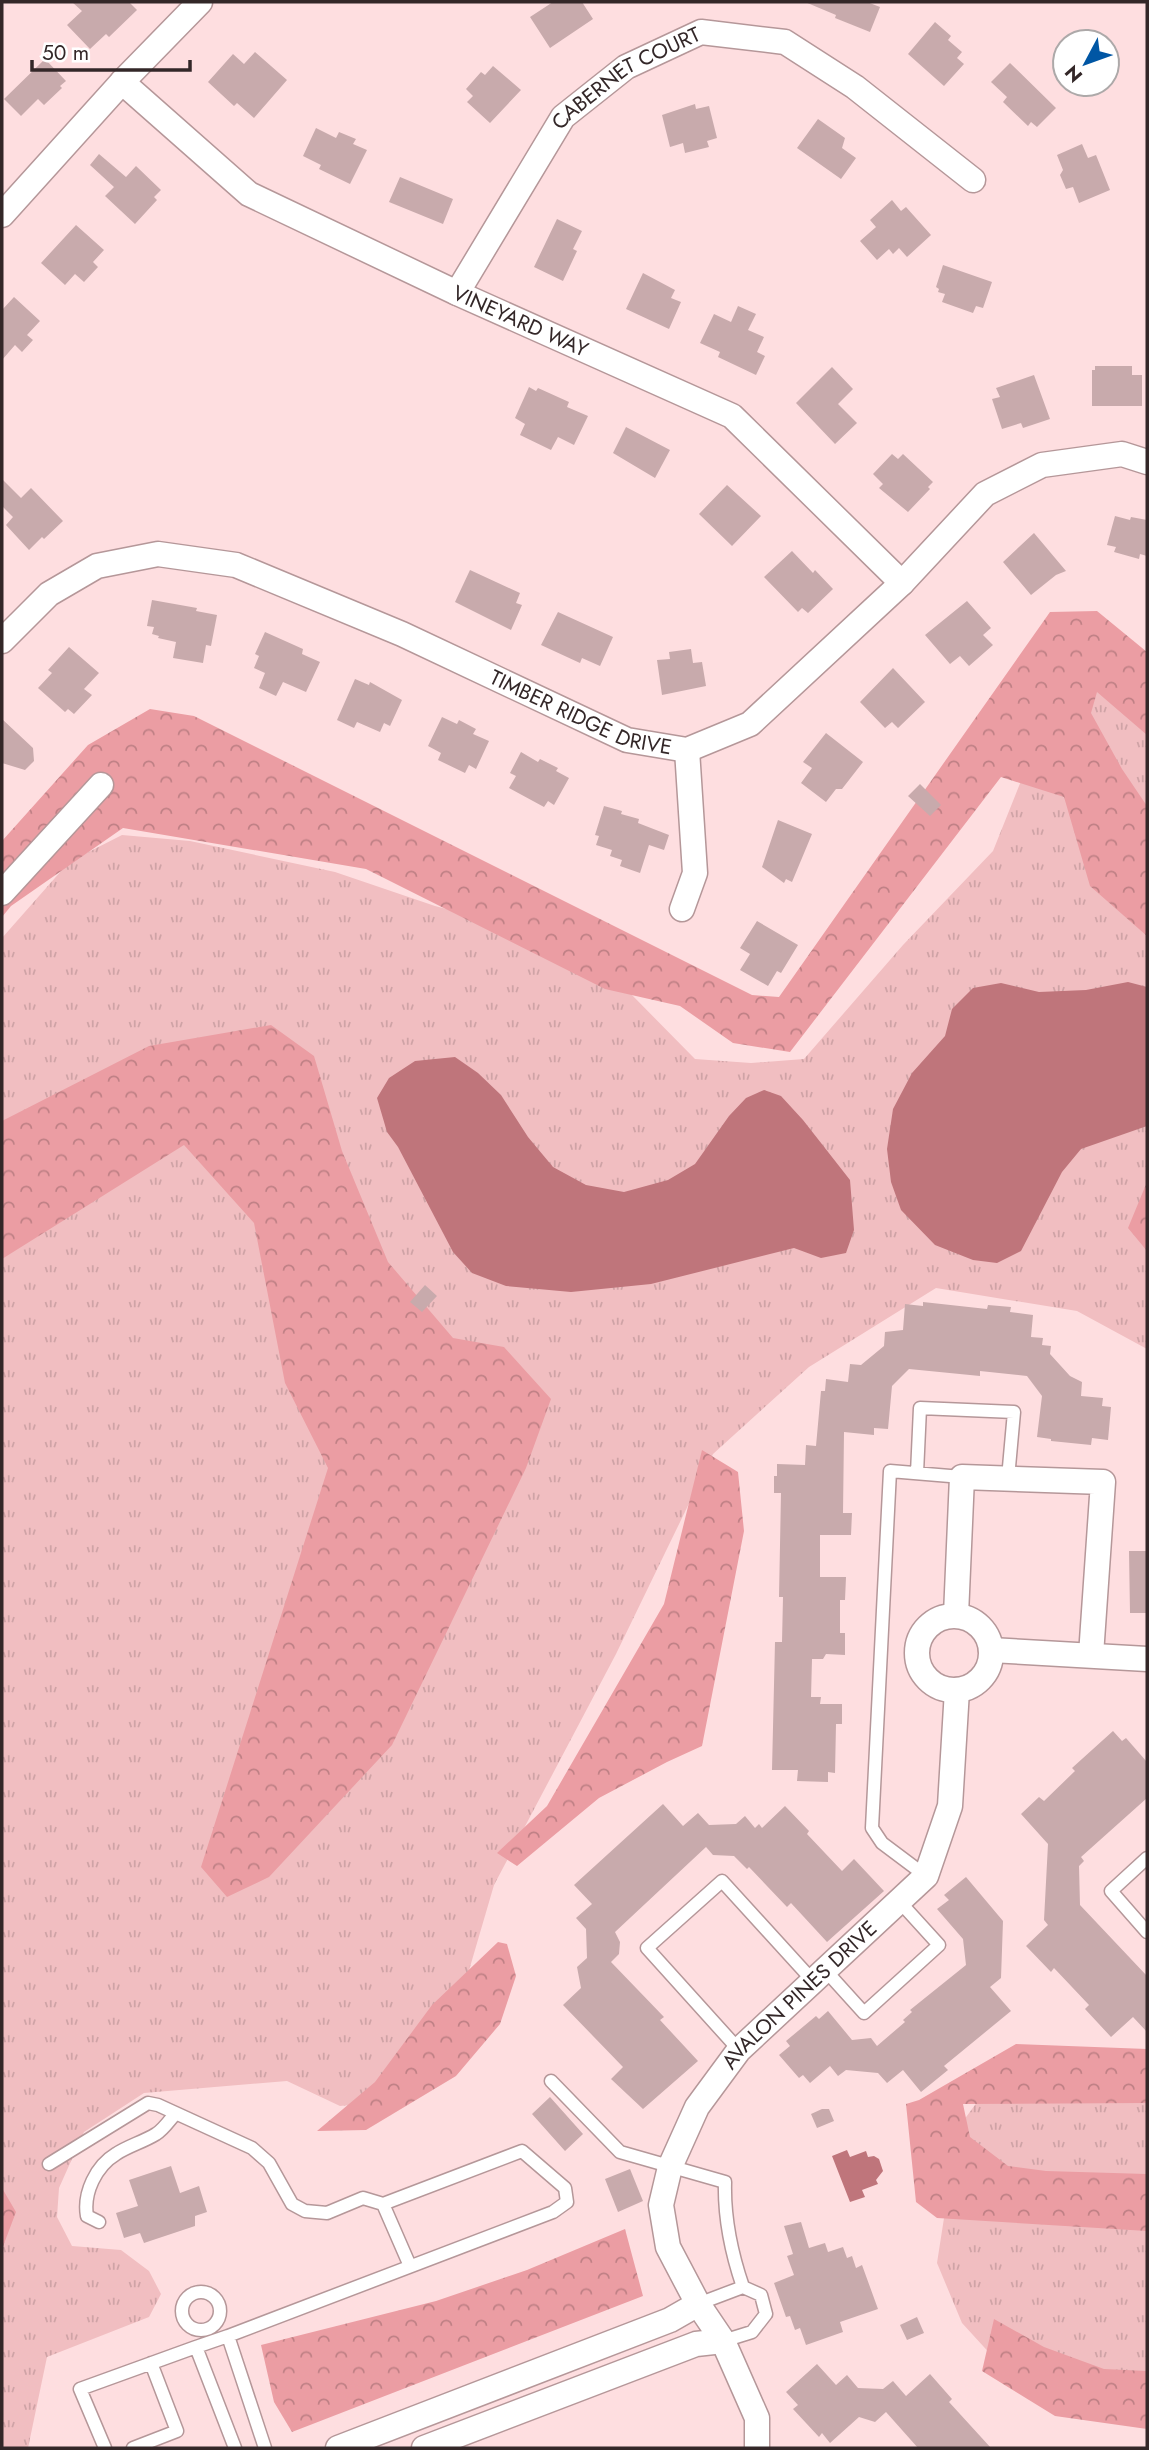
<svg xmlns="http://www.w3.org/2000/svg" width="1149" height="2450" viewBox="0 0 1149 2450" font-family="Jost,sans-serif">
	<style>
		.grass { fill: url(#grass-tufts) }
		.forest { fill: url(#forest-crowns) }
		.water { fill: #bf757b }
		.building { fill: #c8aaac }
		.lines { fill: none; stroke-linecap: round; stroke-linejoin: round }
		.lane-casing { stroke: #b59799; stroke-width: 15 }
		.street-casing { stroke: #b59799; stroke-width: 27 }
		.lane { stroke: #fff; stroke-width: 12 }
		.street { stroke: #fff; stroke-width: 24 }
		.labels { text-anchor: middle; stroke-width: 5; stroke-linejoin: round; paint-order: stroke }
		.street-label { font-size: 21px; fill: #332728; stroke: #fff }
	</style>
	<defs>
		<pattern id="grass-tufts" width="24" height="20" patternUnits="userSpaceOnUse" patternTransform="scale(1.75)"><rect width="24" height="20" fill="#f1bec1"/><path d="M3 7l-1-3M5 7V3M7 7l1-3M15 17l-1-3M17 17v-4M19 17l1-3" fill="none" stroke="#cfa3a6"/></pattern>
		<pattern id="forest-crowns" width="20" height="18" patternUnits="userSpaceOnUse" patternTransform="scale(1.75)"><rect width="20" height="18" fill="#eb9da3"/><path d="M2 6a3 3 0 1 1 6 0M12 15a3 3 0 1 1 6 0" fill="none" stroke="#bf8085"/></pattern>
	</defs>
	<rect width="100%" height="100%" fill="#fedee0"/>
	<path class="grass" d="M1094 662 1147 689V1349L1077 1311 936 1288 809 1367 713 1454 616 1654 494 1885 458 2008 377 2102 340 2106 287 2081 144 2093 84 2132 59 2188 57 2217 72 2246 121 2250 149 2271 161 2294 149 2317 47 2357 28 2448H2V938L69 862 122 835 190 841 335 872 435 906 540 933 630 993 695 1059 751 1063 804 1059 903 945 993 851 1049 711Z
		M1147 2085V2414L1015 2381 962 2323 937 2263 958 2128 986 2090Z"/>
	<path class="forest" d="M1097 611 1147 652V735L1097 692 1091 713 1122 769 1147 806V936L1090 886 1064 797 1001 777 790 1052 733 1043 680 1006 605 989 366 869 123 828 11 906 2 917V841L88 745 150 709 194 716 752 995 779 997 1050 612Z
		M271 1025 314 1056 342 1151 388 1262 453 1338 504 1347 551 1399 526 1468 392 1745 269 1877 227 1897 201 1867 328 1468 285 1383 254 1223 184 1145 2 1259V1121L149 1046Z
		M1147 1182V1251L1128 1228Z
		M702 1450 738 1472 744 1531 702 1746 667 1762 599 1798 517 1866 497 1853 547 1806 664 1604Z
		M498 1942 507 1944 516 1976 500 2024 456 2076 366 2130 317 2131 375 2082 432 2005Z
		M1016 2044 1147 2049V2103L963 2104 970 2137 1008 2166 1046 2171 1147 2174V2231L937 2218 916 2202 906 2104 919 2100Z
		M2 2188 16 2212 2 2249Z
		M625 2229 643 2296 292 2432 274 2402 261 2345 436 2301 527 2270Z
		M994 2319 1044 2347 1104 2369 1147 2371V2429L1055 2416 982 2371Z"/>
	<path class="water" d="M1128 982 1147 987V1126L1081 1149 1062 1172 1021 1251 997 1263 973 1260 935 1245 901 1210 891 1182 887 1149 893 1109 912 1073 945 1036 952 1009 973 988 1001 983 1039 992 1086 990Z
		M455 1057 478 1073 501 1095 528 1137 553 1167 586 1185 624 1192 668 1180 695 1164 729 1116 746 1098 764 1090 781 1096 803 1120 850 1180 854 1230 846 1253 821 1258 794 1248 651 1284 571 1292 506 1286 472 1273 453 1252 398 1147 387 1132 377 1098 389 1078 415 1061Z
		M847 2150 850 2157 866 2151 868 2157 874 2156 879 2159 883 2171 876 2180 878 2184 862 2190 865 2197 850 2202 832 2156Z"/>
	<path class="building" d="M72 2H129L137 10 109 37 106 34 90 49 67 25 82 11Z
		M553 2H582L593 19 550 48 530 17Z
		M805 2H867L880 7 870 32 835 18 836 15Z
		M935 22 951 36 948 40 962 52 957 58 964 64 944 86 908 54Z
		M255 52 287 80 254 118 237 103 234 106 208 82 233 54 244 64Z
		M45 59 66 81 60 86 62 88 44 105 38 99 21 116 4 99Z
		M1010 63 1056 108 1037 127 1031 122 1028 126 1003 102 1007 97 991 82Z
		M493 66 521 90 490 123 467 102 473 96 466 89 481 72 485 75Z
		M695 104 696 109 709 106 717 138 707 141 709 147 685 153 683 143 670 147 662 115Z
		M818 119 845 138 842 148 856 158 841 179 797 148Z
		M316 128 336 138 339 132 356 139 353 144 367 150 350 184 319 169 321 165 303 156Z
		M1082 144 1088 158 1096 155 1110 190 1079 203 1073 187 1066 189 1060 175 1063 170 1057 155Z
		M99 154 126 177 136 166 161 190 154 197 157 200 135 224 105 196 114 187 90 165Z
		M400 177 453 199 443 224 389 202Z
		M892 200 901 211 906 207 931 235 907 257 899 248 893 254 889 249 877 260 860 241 876 227 870 220Z
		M557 219 582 231 573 249 577 251 563 281 534 267Z
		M76 225 104 250 93 262 98 267 84 282 75 274 65 285 41 263Z
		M943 265 992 282 983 308 976 306 973 313 942 302 945 294 938 292 939 289 936 287Z
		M643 273 675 290 671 298 681 302 669 329 626 309Z
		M14 297 40 321 27 335 33 340 22 352 15 345 2 360V310Z
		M738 306 756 314 748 330 764 337 757 352 765 356 756 375 718 357 720 352 700 343 714 314 731 322Z
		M1095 366H1132V375H1142V406H1092V370H1095Z
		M832 367 853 389 838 404 857 423 835 444 796 403Z
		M1034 375 1050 419 1023 428 1021 423 1002 429 992 399 1000 397 996 388Z
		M529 387 536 391 538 388 569 402 567 407 588 416 574 445 558 437 551 450 520 435 525 424 515 418Z
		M626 427 670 450 655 478 613 453Z
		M892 454 898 459 903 454 933 482 928 487 930 489 908 512 879 488 883 484 873 474Z
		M2 479 21 498 31 488 63 521 44 539 42 537 29 550 6 525 13 517 2 506Z
		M727 485 761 516 732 546 699 514Z
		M1115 516 1130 520 1131 517 1147 520V556L1140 554 1139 559 1114 552 1116 547 1107 545Z
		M1034 533 1066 571 1056 575 1031 595 1003 562Z
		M792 551 813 573 815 570 833 589 808 613 802 608 798 612 764 577Z
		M470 570 520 593 516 603 522 605 511 630 455 602Z
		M152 600 197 608 196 611 217 615 211 646 206 645 203 663 173 658 176 642 158 638 159 636 152 634 154 627 147 626Z
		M967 601 991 628 983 635 993 645 969 666 960 656 950 664 925 635Z
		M558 612 613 637 600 666 582 658 580 663 541 645Z
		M265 632 303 649 302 654 320 662 306 692 283 682 276 696 259 688 265 673 254 668 259 656 255 654Z
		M69 647 99 673 84 689 92 695 74 714 68 709 65 712 38 688 52 673 48 670Z
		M691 649 693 663 702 662 706 686 662 695 657 660 670 659 669 652Z
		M893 668 925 702 898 728 892 722 885 728 860 702Z
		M355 679 369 685 370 682 402 700 390 726 384 723 380 732 357 722 354 728 337 720Z
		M442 717 457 724 459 720 476 729 473 734 489 741 476 769 469 765 465 773 438 760 441 753 428 746Z
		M2 719 33 748 34 761 25 770 2 763Z
		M826 733 863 762 842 789H836L826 802 801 783 812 768 803 762Z
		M521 752 538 762 540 759 558 768 556 771 569 778 554 805 548 801 544 807 509 788 516 776 510 773Z
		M920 784 941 805 930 816 908 796Z
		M604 806 622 811 621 814 639 819 638 823 669 835 664 850 649 845 640 873 620 866 622 860 610 856 612 850 596 845 599 836 595 835Z
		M778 820 812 834 792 882 786 879 784 883 762 867Z
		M757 921 798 945 781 973 777 971 768 986 740 970 750 954 740 948Z
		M425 1285 437 1296 422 1312 410 1302Z
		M923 1302 987 1309 988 1305 1011 1307 1010 1312 1033 1315 1031 1337 1043 1338 1042 1345 1051 1346 1050 1354 1070 1376 1082 1382 1081 1396 1103 1398 1102 1406 1111 1407 1108 1440 1092 1438 1091 1445 1051 1441V1439L1037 1437 1042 1396 1027 1376 980 1371V1376L909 1369 892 1386 888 1429 874 1428V1435L844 1432 843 1513H852L851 1535H820V1577H846L845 1600H840V1633H845V1655L826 1654 823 1659H812L811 1697H821L820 1704H842V1724H836L835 1773 828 1772V1782L797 1781 798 1770H772L775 1642H782L783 1597H779L781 1493H774V1476H777V1464L805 1465 806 1445 816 1446 821 1391H825L826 1379 848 1382 850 1364 861 1365 884 1346 885 1332 903 1330 905 1304 923 1306Z
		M1129 1551H1147V1613H1130Z
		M1113 1731 1122 1741 1126 1738 1147 1762V1798L1081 1857 1084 1861 1079 1866 1080 1905 1147 1976V2032L1133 2017 1111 2037 1085 2009 1089 2005 1054 1968 1051 1972 1026 1946 1048 1925 1044 1920 1048 1844 1021 1814 1039 1797 1044 1801 1075 1771 1072 1768Z
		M663 1804 683 1826 698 1813 709 1825 736 1824 745 1816 755 1828 759 1824 762 1828 785 1806 809 1831 807 1834 842 1871 854 1859 884 1891 827 1942 791 1903 787 1907 749 1867 747 1869 734 1856 713 1855 706 1847 615 1932 620 1942 619 1954 611 1962 664 2017 660 2020 698 2061 643 2109 611 2079 623 2067 563 2005 581 1988 577 1967 587 1958 586 1929 576 1918 592 1904 574 1885Z
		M966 1877 1003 1921 1001 1978 990 1987 1011 2011 944 2066 948 2070 921 2092 903 2070 887 2083 878 2073 846 2070 838 2076 830 2066 810 2083 803 2075 799 2078 779 2055 790 2046 786 2041 816 2016 819 2019 828 2011 852 2040 871 2038 877 2046 905 2022 903 2020 912 2012 910 2010 966 1965 963 1939 937 1909 949 1900 944 1895Z
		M550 2097 583 2134 565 2151 532 2114Z
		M822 2109H829L834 2121 817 2128 811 2114Z
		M171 2166 180 2193 199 2186 207 2212 195 2216V2226L144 2243 140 2233 124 2238 116 2213 138 2206 129 2180Z
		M630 2169 643 2201 618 2212 605 2179Z
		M801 2222 809 2248 825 2243 828 2252 843 2247 847 2258 852 2256 856 2268 862 2265 878 2309 840 2322 843 2332 806 2345 800 2328 795 2330 790 2316 786 2317 774 2283 794 2275 787 2256 793 2254 784 2226Z
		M917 2317 924 2333 907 2340 900 2325Z
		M817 2364 836 2385 847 2375 858 2388 883 2389 893 2381 906 2396 930 2374 952 2399 949 2402 991 2448H918L886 2412 875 2422 859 2417 830 2443 822 2433 819 2437 793 2409 798 2405 786 2392Z"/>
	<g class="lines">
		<g class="lane-casing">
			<path id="lane" d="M917 1473 920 1408 1014 1412 1008 1478
				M1147 1858 1111 1891 1147 1932
				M926 1876 882 1843 872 1828 890 1471 962 1477
				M826 1971 864 2013 939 1945 899 1901
				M739 2050 647 1948 722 1881 814 1982
				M551 2081 620 2152 725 2182C724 2219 731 2252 743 2287
				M49 2164 148 2103 158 2105 252 2148 269 2163 292 2204 305 2211 327 2213 363 2198 383 2204
				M99 2222 87 2216C83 2193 96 2166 116 2154 128 2146 143 2142 156 2134 163 2130 169 2121 175 2114
				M182 2311a19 19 0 1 1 38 0a19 19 0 1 1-38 0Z
				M698 2304 743 2287 761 2295 766 2314 752 2332 723 2341
				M228 2336 553 2212 567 2202 565 2188 522 2151 383 2204 410 2266
				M105 2448 80 2389 196 2347
				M133 2448 177 2431 151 2363
				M235 2448 196 2347 228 2336 265 2448"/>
		</g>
		<g class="street-casing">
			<g id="street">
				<path id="s1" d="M122 82 249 194 457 293 732 416 902 583"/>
				<path d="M2 215 122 82 200 2"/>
				<path id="s2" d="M457 293 563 117 626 67 701 32 785 42 855 87 973 180"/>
				<path id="s3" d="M2 641 49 594 97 566 158 554 236 565 402 634 627 740 687 750 750 724 902 583 985 494 1042 465 1122 454 1147 462"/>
				<path d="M2 893 101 785"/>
				<path d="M682 909 695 873 687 750"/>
				<path d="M956 1615 962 1477 1103 1482 1091 1655"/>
				<circle cx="954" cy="1653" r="37"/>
				<path d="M991 1650 1147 1659"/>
				<path d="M338 2448 670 2320 698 2304"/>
				<path d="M424 2448 696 2344 723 2341"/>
				<path id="s4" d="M757 2448V2418L723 2341 698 2304 668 2247 661 2205 670 2167 697 2107 739 2050 926 1876 950 1806 957 1690"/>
			</g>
		</g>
		<use href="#lane" class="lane"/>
		<use href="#street" class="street"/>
	</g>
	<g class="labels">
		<g class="street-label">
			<text dy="7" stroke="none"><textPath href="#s2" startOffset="280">CABERNET COURT</textPath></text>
			<text dy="7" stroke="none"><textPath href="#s1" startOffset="469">VINEYARD WAY</textPath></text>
			<text dy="7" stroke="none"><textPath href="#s3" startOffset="639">TIMBER RIDGE DRIVE</textPath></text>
			<text dy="7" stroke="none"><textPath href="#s4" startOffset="523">AVALON PINES DRIVE</textPath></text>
		</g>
	</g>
	<rect width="1149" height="2450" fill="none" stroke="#332728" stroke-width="7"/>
	<g transform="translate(1086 63) rotate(229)"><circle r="33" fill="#ffffff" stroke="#ada9a9" stroke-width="2"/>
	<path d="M0-5L12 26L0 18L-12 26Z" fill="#0056a4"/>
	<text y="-10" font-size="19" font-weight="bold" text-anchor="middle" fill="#332728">N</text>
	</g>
	<path d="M32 60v10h158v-10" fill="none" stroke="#332728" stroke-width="3.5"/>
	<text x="42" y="60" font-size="21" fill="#332728" stroke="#ffffff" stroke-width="5" paint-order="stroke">50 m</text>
</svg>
